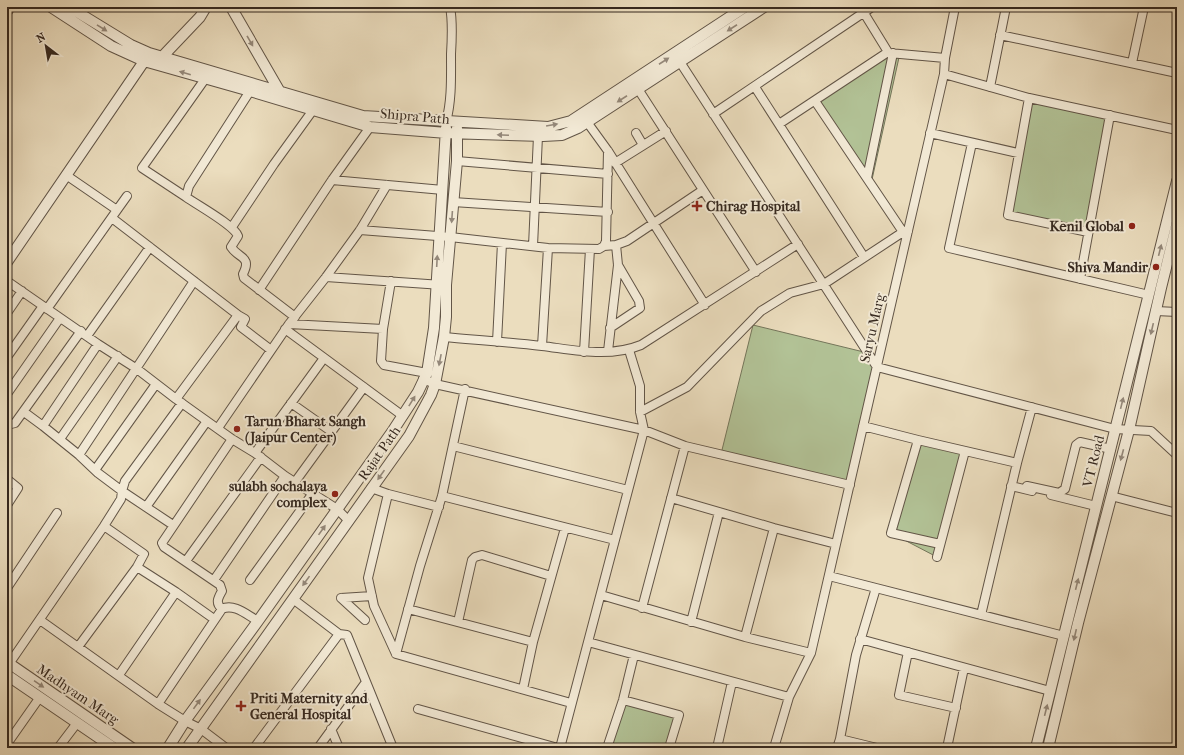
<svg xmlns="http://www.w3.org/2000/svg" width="1184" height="755" viewBox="0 0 1184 755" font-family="'IM FELL French Canon',serif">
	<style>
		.green { fill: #b2c296; stroke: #74755a }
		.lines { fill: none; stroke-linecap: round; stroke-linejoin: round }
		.minor-casing { stroke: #625547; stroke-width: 10 }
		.tertiary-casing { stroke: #625547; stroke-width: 12 }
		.minor { stroke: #f2e9d5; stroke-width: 8 }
		.tertiary { stroke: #f2e9d5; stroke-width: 10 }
		.oneway { fill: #94887a }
		.poi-dot { fill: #8f2418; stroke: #f2e9d5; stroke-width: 1.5 }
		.labels { text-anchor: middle; stroke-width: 4; stroke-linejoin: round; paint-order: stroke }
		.street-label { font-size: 14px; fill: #35281f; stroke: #f2e9d5 }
		.poi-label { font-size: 14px; font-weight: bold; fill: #35281f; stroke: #f2e9d5; text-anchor: start }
	</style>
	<rect width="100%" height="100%" fill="#ebddbe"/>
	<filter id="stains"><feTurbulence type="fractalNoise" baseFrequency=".005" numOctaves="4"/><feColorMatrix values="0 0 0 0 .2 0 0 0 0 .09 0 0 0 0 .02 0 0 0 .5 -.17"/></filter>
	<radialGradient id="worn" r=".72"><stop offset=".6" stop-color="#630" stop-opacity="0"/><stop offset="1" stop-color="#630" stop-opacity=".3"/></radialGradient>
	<path class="green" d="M888 52 900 53 871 184 815 101Z
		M1029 98 1110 115 1088 232 1008 215Z
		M753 325 868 353 877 367 850 485 721 454Z
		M918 440 965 451 937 557 891 533Z
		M623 700 679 715 669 748H607Z"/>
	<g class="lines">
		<g class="minor-casing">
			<path id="minor" d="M7 13 11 7
				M1000 35 1177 73
				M889 53 945 58
				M680 62 877 367 1115 429 1151 431 1177 455
				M1132 63 1144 7
				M944 74 1029 98 1177 130
				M755 87 864 257
				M990 87 1006 7
				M638 89 756 272
				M250 91 189 186 186 197C197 205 234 225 238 236L231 247C239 259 252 256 243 274L244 278 295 317
				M1029 98 1008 215 1088 232
				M815 101 903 232
				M713 114 872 7
				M446 122C452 100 451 76 451 54 452 38 453 22 450 7
				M587 122 608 151 705 305
				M779 124 888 52 864 13
				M636 133 643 145
				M930 133 1018 153
				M972 143 949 248 1149 295
				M457 161 608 174
				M615 163 666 131
				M867 178 893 53
				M332 180 443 190
				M186 197 142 168 205 79
				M453 202 608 212
				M117 210 127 196
				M112 218 238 315 176 399
				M232 227 274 164 313 110
				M360 230 450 237 548 248 599 249 604 246 606 241 608 151
				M533 246 538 136
				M604 246 616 245 627 241 703 190
				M326 277 442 285
				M1080 279 1110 115
				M7 281 98 344 137 369 176 399 232 439 255 453 285 476 337 509 349 521
				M391 281 383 329 381 361 384 365 427 373
				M259 290 332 180 370 127
				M47 309 117 210 66 175
				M1156 311 1177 312
				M7 313 22 291
				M238 315 245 319 241 327 271 350
				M289 324 383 329
				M610 328 640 308 639 301 618 265
				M285 329 403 416
				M87 336 150 247
				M444 337C477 340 509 342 542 346 575 350 609 358 641 345L798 244
				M497 342 502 243
				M98 344 43 426 79 455 98 473 122 491 173 525
				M542 346 548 248
				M608 351 618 265 616 245
				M584 352 590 249
				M7 357 43 306
				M423 379 435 384 644 430 685 446 850 485
				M7 394 60 318
				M291 403 332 432
				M24 412 43 426
				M640 412 687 387 761 311 790 293 824 284 903 232 908 231
				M7 421 11 424 15 423 81 331
				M863 426 918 440 1017 463 981 615
				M218 428 289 324 326 277 360 230 387 185
				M60 439 118 356
				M918 440 891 533 940 544
				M453 446 628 490
				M255 453 324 358
				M79 455 194 281
				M1017 463 1032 407
				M95 470 156 384
				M7 479 18 488 7 505
				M295 482 364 387
				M1011 486 1032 491
				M1027 486 1059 493 1065 489 1076 445 1080 442 1111 449
				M371 488 388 494 439 507
				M388 494 368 578 374 606 396 654 571 703
				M1051 495 1096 506
				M442 496 615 540
				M1111 496 1177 513
				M671 498 774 528 836 544
				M146 507 207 421
				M937 557 965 451
				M186 561 261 457
				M137 567 176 592 214 619
				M829 576 1064 636
				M214 580 285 476
				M250 580 313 493
				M7 588 57 513
				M876 588 856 655 840 739 877 748
				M601 595 745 637 811 653
				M341 598 365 620
				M341 598 372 596
				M293 599 339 634 347 635 393 748
				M642 608 685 446
				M222 609C215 603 218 598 222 591L220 585 164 547 162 543 232 439
				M408 609 533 642
				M40 620 158 704 185 721 201 729 226 748
				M458 622 472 560 475 557 482 555 551 576
				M691 622 719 512
				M745 637 774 528
				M860 639 1050 691
				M588 642 789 697
				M78 647 137 567 144 554 104 526
				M908 652 899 695 956 708
				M396 654 420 566 442 496 465 389
				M9 664 104 526 121 499 122 491 125 481 182 403
				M119 675 176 592
				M523 689 533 642 565 528
				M623 700 679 715 669 748
				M158 704 222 609C234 603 247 615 258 621
				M418 709 558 748
				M331 729 339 748
				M7 744 40 697
				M58 748 77 723
				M254 748 339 634
				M318 748 366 682
				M560 748 644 430 640 412V386L629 350
				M607 748 623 700 634 655
				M717 748 732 682
				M774 748 789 697 811 653 944 74 945 58 955 7
				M837 748 840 739
				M947 748 964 668"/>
		</g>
		<g class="tertiary-casing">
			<path id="tertiary" d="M51 7 111 46 144 61 250 91 370 127 447 133 543 136 562 135 578 128 764 7
				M69 7 131 45 149 53 363 116 548 127 571 121 745 7
				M231 7 280 92
				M162 57 200 17 206 7
				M7 262 147 57
				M7 662 132 748
				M7 675 114 748
				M168 748 185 721 258 621 392 432 418 392 427 373 434 328 446 128
				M187 748 409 436 431 395 435 384 444 337 446 317V285L457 161V128
				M1036 748 1177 181
				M1048 748 1078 623 1129 430 1161 288 1177 223"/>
		</g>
		<use href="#minor" class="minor"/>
		<use href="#tertiary" class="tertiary"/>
	</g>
	<defs><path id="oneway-solid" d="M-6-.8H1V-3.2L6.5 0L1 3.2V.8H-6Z"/></defs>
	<g class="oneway">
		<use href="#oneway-solid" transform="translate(102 28) rotate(32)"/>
		<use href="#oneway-solid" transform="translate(732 28) rotate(147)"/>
		<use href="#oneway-solid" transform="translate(250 41) rotate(60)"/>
		<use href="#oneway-solid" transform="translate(664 61) rotate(-33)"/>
		<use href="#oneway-solid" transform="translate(185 73) rotate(-164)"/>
		<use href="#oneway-solid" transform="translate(622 99) rotate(147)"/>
		<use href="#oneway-solid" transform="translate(552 125) rotate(-10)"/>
		<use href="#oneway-solid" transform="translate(503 135) rotate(-178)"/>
		<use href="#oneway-solid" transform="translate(452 217) rotate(94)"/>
		<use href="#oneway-solid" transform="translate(1160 250) rotate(-76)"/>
		<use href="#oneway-solid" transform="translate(437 261) rotate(-87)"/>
		<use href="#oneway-solid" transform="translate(1152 329) rotate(103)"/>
		<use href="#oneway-solid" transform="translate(440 360) rotate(101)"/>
		<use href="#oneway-solid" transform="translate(412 401) rotate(-58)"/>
		<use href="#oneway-solid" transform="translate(1122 403) rotate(-76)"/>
		<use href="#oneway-solid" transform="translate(1122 455) rotate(105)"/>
		<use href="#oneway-solid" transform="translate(381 475) rotate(125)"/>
		<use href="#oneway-solid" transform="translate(322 530) rotate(-55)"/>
		<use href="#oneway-solid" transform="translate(306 581) rotate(126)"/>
		<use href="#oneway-solid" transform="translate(1077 584) rotate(-76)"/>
		<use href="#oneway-solid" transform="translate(1075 635) rotate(103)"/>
		<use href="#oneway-solid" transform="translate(39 684) rotate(34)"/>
		<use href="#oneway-solid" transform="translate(197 704) rotate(-54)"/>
		<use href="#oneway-solid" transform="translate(1046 710) rotate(-76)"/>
	</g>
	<g class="poi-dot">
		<path d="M695 200h4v4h4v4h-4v4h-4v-4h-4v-4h4z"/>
		<circle cx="1132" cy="226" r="4"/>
		<circle cx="1156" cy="267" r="4"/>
		<circle cx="237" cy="429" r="4"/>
		<circle cx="335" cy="494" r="4"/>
		<path d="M239 700h4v4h4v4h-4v4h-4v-4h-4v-4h4z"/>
	</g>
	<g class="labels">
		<g class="street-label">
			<text transform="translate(415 116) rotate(5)" y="5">Shipra Path</text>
			<text transform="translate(872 328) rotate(-77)" y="5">Saryu Marg</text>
			<text transform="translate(379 453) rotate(-55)" y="5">Rajat Path</text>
			<text transform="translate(1093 461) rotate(-76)" y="5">VT Road</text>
			<text transform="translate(78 694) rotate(34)" y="5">Madhyam Marg</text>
		</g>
		<g class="poi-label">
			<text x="706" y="211">Chirag Hospital</text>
			<text x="1124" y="231" text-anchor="end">Kenil Global</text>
			<text x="1148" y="272" text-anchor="end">Shiva Mandir</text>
			<text x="245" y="426">Tarun Bharat Sangh<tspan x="245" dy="16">(Jaipur Center)</tspan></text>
			<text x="327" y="491" text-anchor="end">sulabh sochalaya<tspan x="327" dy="16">complex</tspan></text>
			<text x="250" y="703">Priti Maternity and<tspan x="250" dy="16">General Hospital</tspan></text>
		</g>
	</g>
	<rect width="1184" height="755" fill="none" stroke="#ebddbe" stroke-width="24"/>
	<rect x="8" y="8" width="1168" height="739" fill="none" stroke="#35281f" stroke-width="2"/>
	<rect x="12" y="12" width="1160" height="731" fill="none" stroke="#35281f"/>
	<g transform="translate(46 46) rotate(329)" stroke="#f2e9d5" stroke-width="3" paint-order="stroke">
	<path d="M0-3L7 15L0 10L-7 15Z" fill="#35281f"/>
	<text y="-6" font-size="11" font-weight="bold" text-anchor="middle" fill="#35281f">N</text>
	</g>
	<rect width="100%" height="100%" filter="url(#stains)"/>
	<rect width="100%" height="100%" fill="url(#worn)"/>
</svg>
